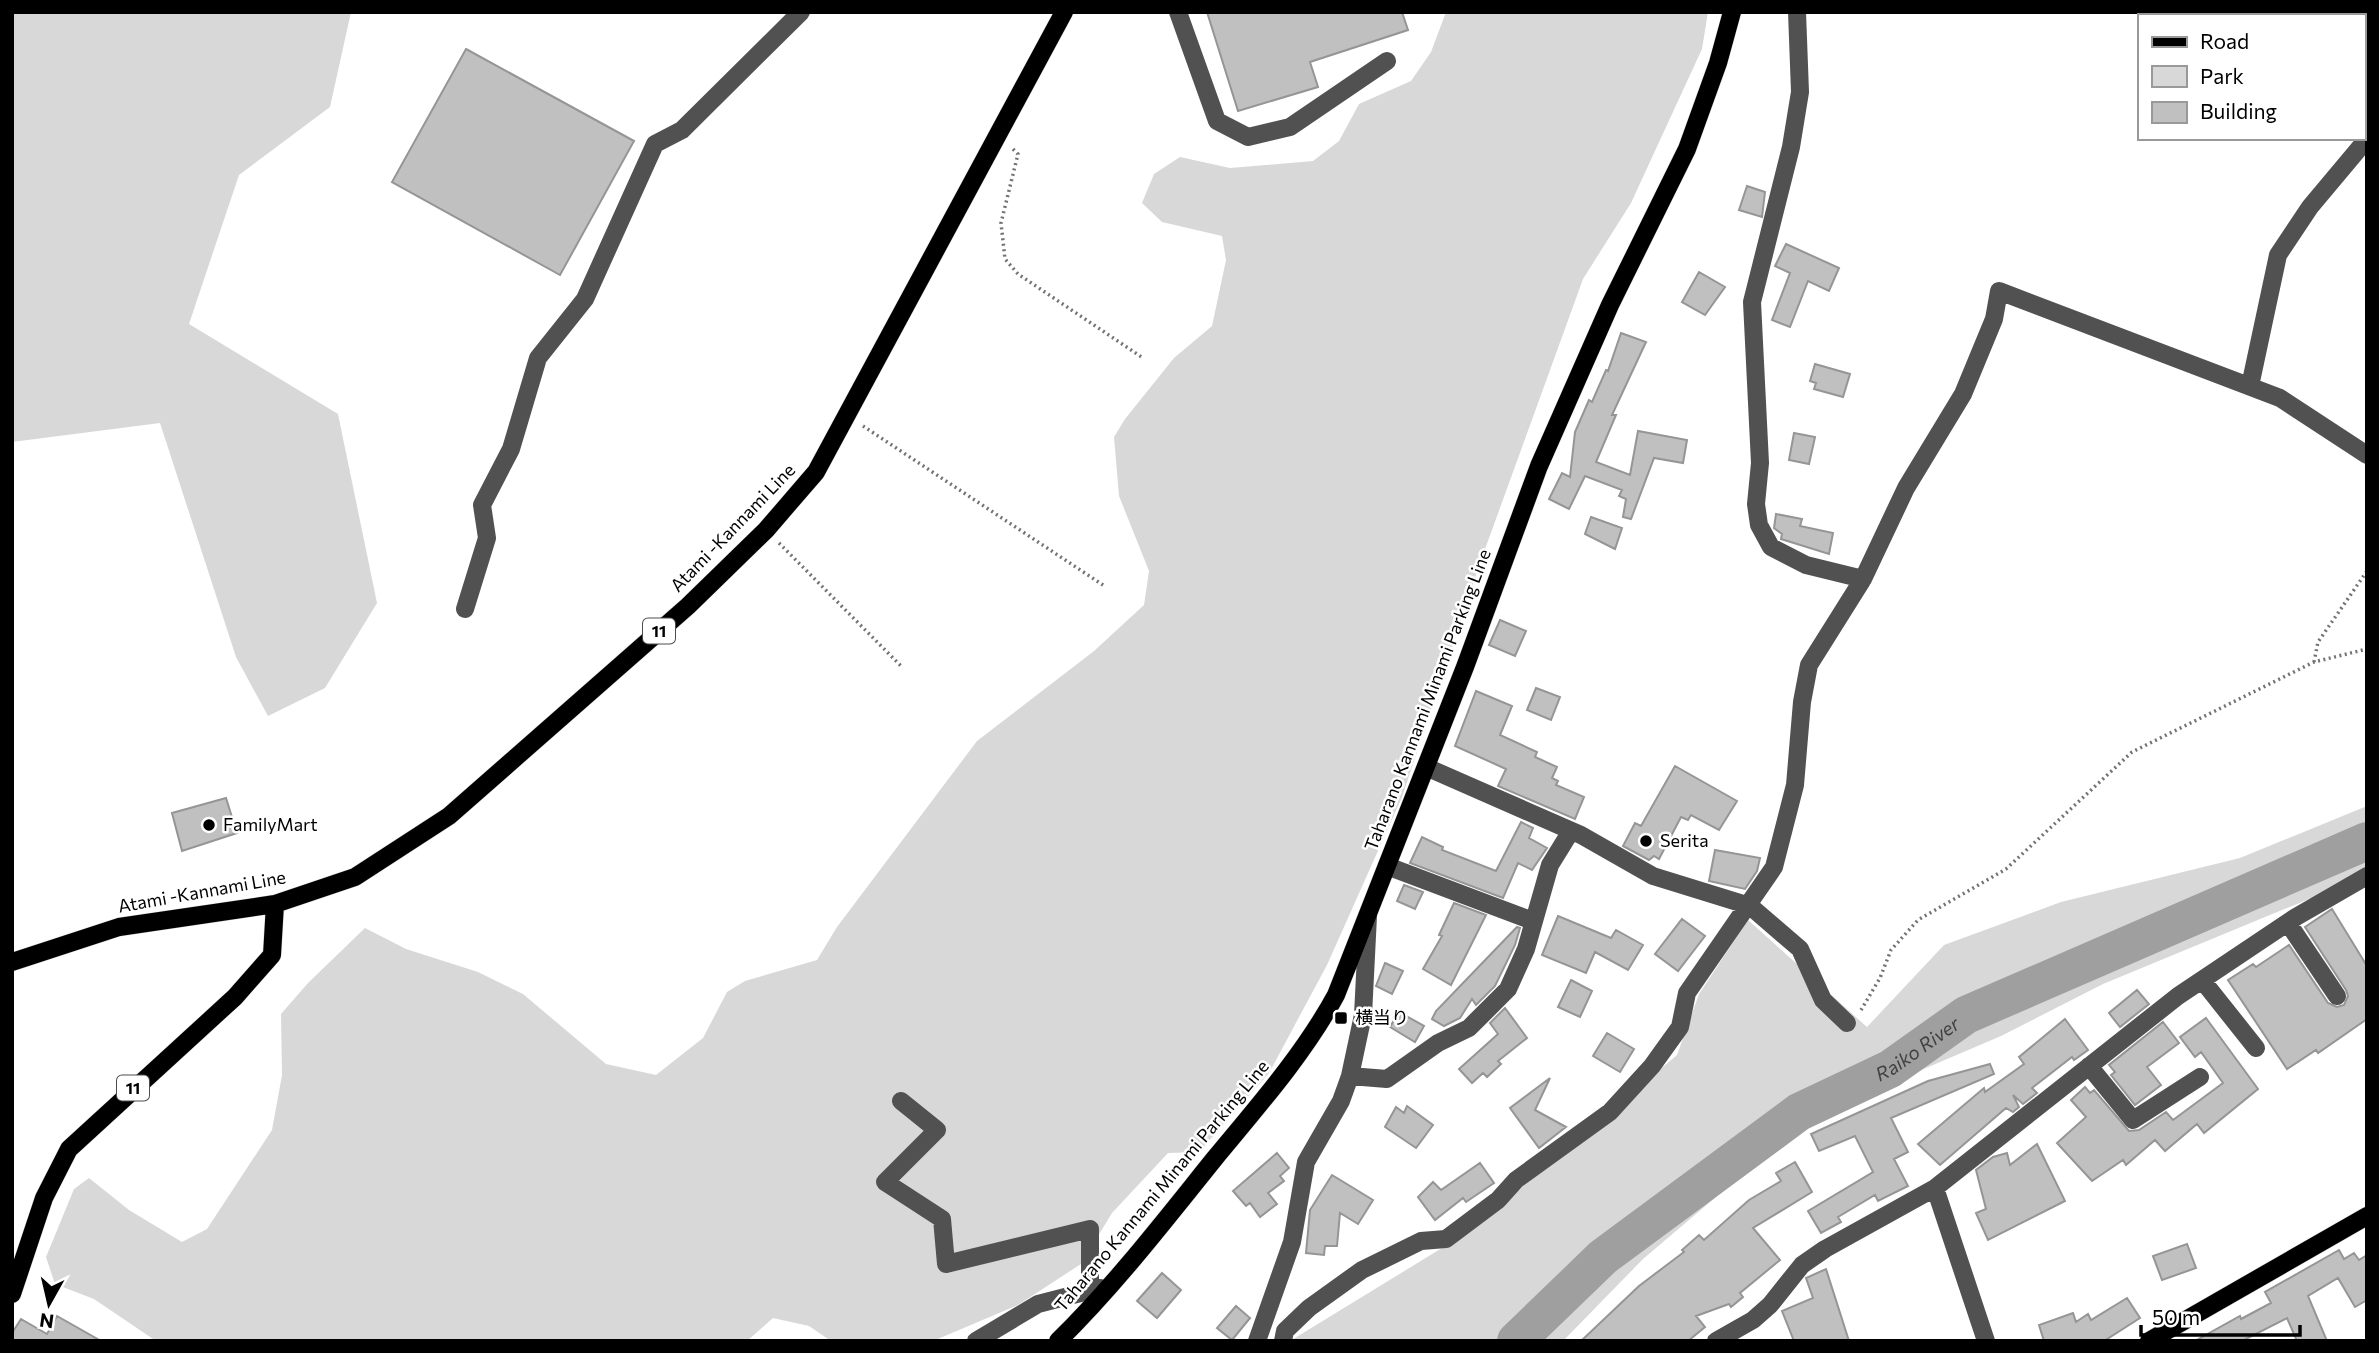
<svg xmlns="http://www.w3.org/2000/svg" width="2379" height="1353" viewBox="0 0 2379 1353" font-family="Commissioner,'Noto Sans JP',sans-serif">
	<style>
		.green { fill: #d8d8d8 }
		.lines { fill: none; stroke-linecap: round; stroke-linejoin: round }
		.river { stroke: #9f9f9f; stroke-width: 38 }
		.building { fill: #c0c0c0; stroke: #959595; stroke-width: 2 }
		.major-casing { stroke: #dbdbdb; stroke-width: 19 }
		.path { stroke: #737373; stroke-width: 3.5; stroke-dasharray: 2 3.5; stroke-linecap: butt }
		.minor { stroke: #515151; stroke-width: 18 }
		.major { stroke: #000; stroke-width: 18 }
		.poi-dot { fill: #000; stroke: #fff; stroke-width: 2.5 }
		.labels { text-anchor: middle; stroke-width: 5; stroke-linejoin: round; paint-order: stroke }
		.shield { fill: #fff; stroke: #4c4c4c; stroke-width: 2 }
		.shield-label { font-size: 16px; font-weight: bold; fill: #000 }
		.street-label { font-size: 18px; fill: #000; stroke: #fff }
		.poi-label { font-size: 18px; fill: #000; stroke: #fff; text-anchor: start }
		.water-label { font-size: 19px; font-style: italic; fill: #404040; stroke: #fff }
	</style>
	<rect width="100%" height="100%" fill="#fff"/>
	<path class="green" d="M12 12H351L330 107 239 175 189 324 338 414 377 603 325 688 268 716 236 657 160 423 12 442Z
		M1446 12H1708L1702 49 1631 203 1583 279 1480 563 1402 797 1327 965 1269 1073 1199 1152 1168 1153 1112 1213 1081 1264 1018 1305 933 1341H831L809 1326 773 1318 747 1341H156L94 1299 55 1284 46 1257 74 1189 89 1178 129 1210 182 1242 207 1229 272 1130 282 1075 281 1014 308 983 365 928 406 949 478 972 523 994 606 1064 656 1075 703 1038 727 992 745 981 817 960 837 927 977 741 1094 651 1144 605 1149 571 1119 496 1114 437 1125 419 1174 358 1212 326 1226 260 1222 236 1162 222 1142 203 1154 174 1180 157 1230 168 1313 161 1339 141 1359 104 1411 81 1431 52Z
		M2367 806V875L2103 984 2001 1036 1809 1118 1643 1259 1563 1341H1290L1473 1229 1677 1055 1699 994 1748 920 1867 1027 1944 945 2061 902 2240 858Z"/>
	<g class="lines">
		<path class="river" id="s1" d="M1516 1341 1603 1257 1799 1112 1890 1069 1966 1015 2367 841"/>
	</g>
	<path class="building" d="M1207 12H1402L1408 30 1310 62 1318 87 1238 111Z
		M466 49 634 141 560 275 392 182Z
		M1747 186 1765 192 1762 217 1739 210Z
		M1786 244 1839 268 1829 291 1808 281 1790 327 1772 320 1790 273 1775 266Z
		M1699 272 1725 287 1705 315 1682 302Z
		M1621 333 1646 342 1612 415H1616L1596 462 1630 475 1638 431 1687 440 1683 463 1654 458 1631 519 1623 517 1626 499 1619 496 1622 490 1585 476 1569 509 1549 499 1562 473 1570 477 1575 432 1589 400 1592 402 1606 370 1608 371Z
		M1815 364 1850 374 1843 397 1814 389 1816 383 1810 381Z
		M1794 433 1815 437 1809 464 1789 460Z
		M1776 514 1802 519 1800 526 1833 533 1829 554 1781 539 1782 534 1774 528Z
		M1591 517 1622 528 1615 549 1585 534Z
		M1500 620 1526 631 1515 656 1489 645Z
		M1536 688 1560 697 1551 720 1527 710Z
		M1476 691 1512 706 1500 735 1537 752 1535 757 1557 767 1552 778 1558 781 1556 785 1584 797 1575 819 1498 786 1506 769 1455 746Z
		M1675 766 1737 801 1719 830 1691 815 1688 820 1681 817 1659 859 1654 856 1649 860 1623 846 1635 823 1641 826Z
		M226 798 237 833 182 851 172 813Z
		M1521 822 1533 828 1529 838 1547 848 1532 870 1518 863 1503 898 1410 863 1422 837 1443 847 1442 850 1496 871Z
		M1715 850 1760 858 1757 871 1745 889 1709 881Z
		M1404 885 1423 892 1415 909 1397 901Z
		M1454 903 1486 915 1451 985 1423 969 1442 936 1439 935Z
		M2332 909 2367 966V1019L2318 1053 2316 1050 2287 1069 2228 980 2253 964 2256 967 2289 945 2328 1003 2337 1007 2344 1005 2348 996 2346 990 2305 927Z
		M1558 916 1611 938 1616 930 1643 945 1628 970 1595 952 1586 973 1542 955Z
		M1682 919 1705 936 1678 971 1655 954Z
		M1517 927 1520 928 1515 945 1495 986 1476 1005 1472 999 1460 1018 1444 1026 1432 1019 1436 1011Z
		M1385 963 1403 971 1392 994 1376 986Z
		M1571 980 1592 991 1580 1017 1558 1007Z
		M2137 990 2149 1004 2120 1027 2109 1013Z
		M1505 1008 1527 1038 1498 1061 1501 1064 1487 1077 1483 1073 1472 1083 1459 1069 1498 1034 1490 1023Z
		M1399 1012 1424 1026 1415 1042 1390 1027Z
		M2206 1018 2258 1089 2204 1133 2197 1124 2165 1151 2155 1140 2126 1165 2123 1160 2092 1181 2057 1143 2086 1117 2071 1100 2085 1087 2090 1093 2094 1090 2129 1131 2139 1130 2166 1112 2173 1120 2223 1083 2201 1052 2195 1057 2180 1037Z
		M2065 1019 2088 1050 2074 1060 2072 1057 2032 1088 2037 1093 2023 1104 2013 1095 2019 1107 2013 1112 2006 1108 1940 1165 1918 1144 1984 1088 1985 1092 2024 1064 2019 1057Z
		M2163 1022 2179 1043 2147 1067 2161 1085 2135 1105 2111 1075 2115 1072 2109 1065Z
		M1607 1033 1634 1049 1620 1072 1593 1056Z
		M1990 1064 1994 1074 1891 1118 1908 1152 1894 1159 1908 1186 1878 1201 1875 1195 1838 1217 1841 1222 1821 1233 1808 1211 1873 1172 1855 1136 1819 1151 1811 1134 1928 1081Z
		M1550 1078 1535 1110 1566 1127 1539 1148 1510 1108Z
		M1407 1106 1433 1125 1416 1148 1385 1127 1396 1107 1404 1113Z
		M2037 1144 2065 1201 1988 1240 1976 1213 1986 1209 1976 1170 1993 1157 2007 1153 2010 1165Z
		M1277 1153 1289 1168 1280 1176 1284 1181 1268 1193 1277 1204 1260 1217 1250 1203 1246 1206 1233 1191Z
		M1795 1162 1812 1192 1753 1228 1780 1260 1740 1293 1743 1297 1731 1307 1729 1304 1696 1316 1705 1327 1688 1341H1581L1639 1286 1684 1252 1682 1250 1699 1235 1704 1240 1749 1200 1781 1181 1776 1173Z
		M1480 1163 1494 1183 1466 1202 1463 1198 1435 1220 1418 1197 1433 1182 1441 1190Z
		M1332 1175 1373 1200 1358 1224 1340 1213 1337 1246H1325L1324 1255 1306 1253 1310 1210Z
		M2187 1244 2196 1268 2162 1280 2153 1256Z
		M2339 1250 2344 1259 2354 1253 2359 1260 2367 1255V1300L2355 1307 2338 1278 2308 1296 2327 1341H2297L2287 1318 2242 1341H2195L2240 1316 2241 1319 2271 1303 2265 1292Z
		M1826 1269 1849 1341H1794L1782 1311 1813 1298 1806 1278Z
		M1162 1273 1181 1290 1157 1318 1137 1301Z
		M2127 1298 2140 1318 2104 1341H2044L2039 1325 2073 1313 2076 1322 2088 1314 2091 1320Z
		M1236 1306 1250 1318 1232 1340 1217 1328Z
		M57 1316 101 1341H12V1333L21 1319 47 1334Z"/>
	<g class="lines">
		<g class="major-casing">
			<path id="major" d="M12 962 119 927 275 904 355 877 449 816 688 606 766 530 816 472 1064 12
				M12 1294 44 1198 69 1149 235 997 272 955 275 904
				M1058 1341C1115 1285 1165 1220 1215 1158 1258 1106 1304 1054 1336 995L1465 667 1539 466 1610 305 1687 149 1718 63 1732 12
				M2149 1341 2367 1216"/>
		</g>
		<path class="path" d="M1013 149 1018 154 1001 223 1005 259 1018 274 1143 358
			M863 426 1106 587
			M779 543 903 668
			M2314 662 2318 642 2367 571
			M1861 1010 1880 978 1891 950 1918 920 2006 869 2132 752 2314 662 2367 649"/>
		<path class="minor" d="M1178 12 1217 121 1248 137 1290 127 1387 61
			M1797 12 1800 92 1791 147 1752 302 1760 463 1756 504 1759 525 1771 547 1806 565 1863 579
			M2250 386 2278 255 2310 207 2367 139
			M465 609 487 538 482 505 511 449 538 358 585 299 655 144 682 130 801 12
			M1426 767 1581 835 1653 876 1750 906 1800 949 1823 1000 1847 1023
			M1387 866 1533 921
			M2288 923 2337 996
			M2202 980 2256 1048
			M2089 1066 2133 1120 2200 1077
			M1350 1076 1387 1079 1438 1043 1469 1028 1508 989 1526 949 1550 865 1571 831
			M901 1101 937 1130 885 1182 942 1219 946 1264 1090 1229V1291
			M1935 1188 1986 1341
			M976 1341 1038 1304 1100 1288
			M1257 1341 1292 1242 1306 1162 1341 1101 1350 1076 1363 1015 1368 916
			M1283 1341 1285 1331 1309 1308 1362 1270 1421 1241 1446 1239 1498 1200 1516 1180 1610 1112 1652 1066 1680 1027 1687 993 1774 867 1795 785 1802 702 1809 665 1863 579 1906 488 1963 394 1994 319 1999 291 2280 398 2367 455
			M1716 1341 1753 1320 1770 1305 1802 1265 1825 1249 1935 1188 2178 996 2296 917 2367 876"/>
		<use href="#major" class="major"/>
	</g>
	<g class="poi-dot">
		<circle cx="209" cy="825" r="7"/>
		<circle cx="1646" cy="841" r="7"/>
		<rect x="1334" y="1011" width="14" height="14" rx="3.5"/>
	</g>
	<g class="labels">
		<g class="shield">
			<rect x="643" y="618.5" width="32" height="25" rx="5"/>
			<rect x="117" y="1075.5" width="32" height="25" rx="5"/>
		</g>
		<g class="shield-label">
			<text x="659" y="637">11</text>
			<text x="133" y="1094">11</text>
		</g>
		<g class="street-label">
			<text transform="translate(733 528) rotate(-46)" y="6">Atami -Kannami Line</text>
			<text transform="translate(1428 700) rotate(-69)" y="6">Taharano Kannami Minami Parking Line</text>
			<text transform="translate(202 892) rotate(-10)" y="6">Atami -Kannami Line</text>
			<text transform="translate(1162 1186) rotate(-50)" y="6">Taharano Kannami Minami Parking Line</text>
		</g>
		<g class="poi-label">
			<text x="223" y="831">FamilyMart</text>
			<text x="1660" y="847">Serita</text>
			<text x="1355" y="1024">横当り</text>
		</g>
		<g class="water-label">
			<text dy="7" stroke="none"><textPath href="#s1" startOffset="499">Raiko River</textPath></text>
		</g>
	</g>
	<rect width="2379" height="1353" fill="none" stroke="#000000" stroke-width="28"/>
	<rect x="2138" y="14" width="228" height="126" fill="#ffffff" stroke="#999999" stroke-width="2"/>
	<rect x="2152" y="37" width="35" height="10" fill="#000000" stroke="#999999" stroke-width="2"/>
	<text x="2200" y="49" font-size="21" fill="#000000">Road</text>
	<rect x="2152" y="66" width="35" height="21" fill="#d8d8d8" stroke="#999999" stroke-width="2"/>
	<text x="2200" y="84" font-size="21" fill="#000000">Park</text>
	<rect x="2152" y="102" width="35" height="21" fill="#c0c0c0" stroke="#999999" stroke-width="2"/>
	<text x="2200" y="119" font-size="21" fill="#000000">Building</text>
	<g transform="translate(49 1304) rotate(188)" stroke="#ffffff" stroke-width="5" paint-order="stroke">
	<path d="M0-5L12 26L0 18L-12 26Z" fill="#000000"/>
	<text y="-10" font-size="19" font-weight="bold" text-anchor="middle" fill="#000000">N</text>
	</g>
	<path d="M2141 1325v10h159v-10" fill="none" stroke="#000000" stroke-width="3.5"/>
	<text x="2152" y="1325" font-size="21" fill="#000000" stroke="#ffffff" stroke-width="5" paint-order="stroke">50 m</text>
</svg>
